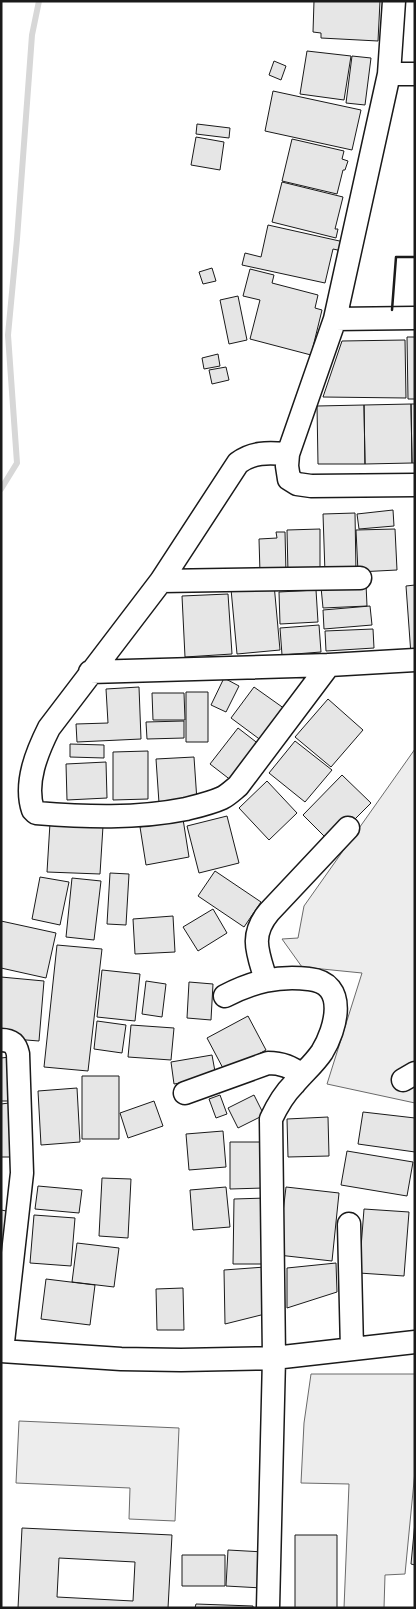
<svg xmlns="http://www.w3.org/2000/svg" width="416" height="1609" viewBox="0 0 416 1609" font-family="'DM Sans',sans-serif">
	<style>
		.built { fill: #ededed; stroke: #6a6a6a }
		.lines { fill: none; stroke-linecap: round; stroke-linejoin: round }
		.stream { stroke: #d7d7d7; stroke-width: 6 }
		.building { fill: #e6e6e6; stroke: #1a1a1a; fill-rule: evenodd }
		.minor-casing { stroke: #1a1a1a; stroke-width: 25 }
		.minor { stroke: #fff; stroke-width: 22 }
		.wall { stroke: #1a1a1a; stroke-width: 2.5 }
	</style>
	<rect width="100%" height="100%" fill="#fff"/>
	<path class="built" d="M415 749V1103L327 1084 362 973 302 967 282 939 298 938 304 906Z
		M311 1374H415V1471L405 1574 385 1575 384 1608H344L349 1484 301 1483 304 1423Z
		M19 1421 179 1428 175 1521 129 1519 130 1488 16 1483Z"/>
	<g class="lines">
		<path class="stream" d="M1 489 17 463 8 335 17 239 32 35 39 1"/>
	</g>
	<path class="building" d="M314 1H380L378 41 321 38V33L313 32Z
		M307 51 351 56 344 100 300 94Z
		M352 56 371 58 365 105 346 103Z
		M274 61 286 66 281 80 269 75Z
		M273 91 361 110 352 150 265 131Z
		M197 124 230 128 229 138 196 134Z
		M196 137 224 142 220 170 191 165Z
		M292 139 344 151 342 159 348 161 345 170H343L337 194 282 181Z
		M282 182 343 197 335 229H338L336 238 272 222Z
		M268 225 344 242 342 251 333 249 325 283 242 265 245 253 261 257Z
		M212 268 216 281 203 284 199 272Z
		M250 269 274 275 272 283 318 295 315 308 322 310 311 355 250 339 260 300 243 296Z
		M238 296 247 340 229 344 220 300Z
		M407 337H415V399H408Z
		M405 340 406 398 323 397 342 341Z
		M218 354 220 366 204 369 202 358Z
		M226 367 229 380 212 384 209 370Z
		M411 404 412 463 365 464 364 405Z
		M411 404H415V463H412Z
		M364 405 365 464H318L317 406Z
		M393 510 394 526 359 529 357 514Z
		M355 513 356 572 325 573 323 514Z
		M320 529V572L288 573 287 530Z
		M395 529 397 570 358 572 356 530Z
		M276 532H285L286 573H260L259 539 277 538Z
		M274 584 280 650 237 654 231 589Z
		M366 584 367 606 323 608 321 587Z
		M415 585V654L411 655 406 586Z
		M316 590 318 622 280 624 279 592Z
		M228 594 232 654 185 657 182 596Z
		M370 606 372 625 324 629 323 610Z
		M319 625 321 652 282 655 280 628Z
		M373 629 374 648 326 651 325 631Z
		M224 678 239 686 226 712 211 705Z
		M139 687 141 739 77 742 76 724 108 723 106 689Z
		M254 687 285 709 262 741 231 718Z
		M186 692H208V742H186Z
		M152 693H184L185 720H153Z
		M328 699 363 730 331 767 295 737Z
		M184 721V738L147 739 146 722Z
		M238 728 260 745 232 781 210 764Z
		M295 741 332 770 305 802 269 773Z
		M70 744 104 745V758L70 757Z
		M148 751V799L113 800V752Z
		M194 757 197 801 159 803 156 759Z
		M106 762 107 798 67 800 66 764Z
		M342 775 371 803 331 843 303 815Z
		M267 781 297 813 269 840 239 808Z
		M227 816 239 863 199 873 187 826Z
		M183 819 189 857 146 865 140 827Z
		M50 823 103 826 100 874 47 872Z
		M215 871 261 902 244 927 198 896Z
		M110 873 129 874 126 925 107 924Z
		M40 877 69 882 60 925 32 919Z
		M72 878 101 881 94 940 66 937Z
		M213 909 227 933 198 951 183 927Z
		M173 916 175 952 135 954 133 919Z
		M1 921 56 933 46 978 1 968Z
		M57 945 102 949 88 1071 44 1067Z
		M102 970 140 974 135 1021 97 1017Z
		M1 977 44 981 39 1041 1 1038Z
		M146 981 166 984 162 1017 142 1014Z
		M189 982 213 984 211 1020 187 1018Z
		M248 1016 266 1050 225 1072 207 1038Z
		M97 1021 126 1025 122 1053 94 1049Z
		M131 1025 174 1028 171 1060 128 1057Z
		M212 1055 216 1077 174 1084 171 1062Z
		M10 1057 12 1101H1V1058Z
		M82 1076H119V1139H82Z
		M77 1088 80 1142 41 1145 38 1091Z
		M220 1095 227 1114 216 1118 209 1099Z
		M254 1095 264 1115 238 1128 228 1108Z
		M154 1101 163 1126 128 1138 120 1113Z
		M9 1103 12 1157H1V1104Z
		M363 1112 415 1118V1152L358 1144Z
		M328 1117 329 1156 288 1157 287 1119Z
		M223 1131 226 1167 189 1170 186 1134Z
		M230 1142H264V1188L230 1189Z
		M347 1151 413 1162 407 1196 341 1185Z
		M102 1178 131 1179 128 1238 99 1236Z
		M38 1186 82 1190 79 1213 35 1209Z
		M226 1187 230 1227 193 1230 190 1190Z
		M286 1187 339 1193 332 1261 278 1255Z
		M266 1198 265 1264H233L234 1199Z
		M364 1209 409 1212 404 1276 359 1273Z
		M1 1210 12 1212 1 1265Z
		M34 1215 75 1218 71 1266 30 1263Z
		M77 1243 119 1248 114 1287 72 1282Z
		M336 1263 337 1292 287 1308V1268Z
		M265 1267V1314L225 1324 224 1270Z
		M46 1279 95 1285 90 1325 41 1319Z
		M183 1288 184 1330H157L156 1289Z
		M415 1522V1565L411 1564Z
		M22 1528 172 1535 168 1608H18ZM59 1558 135 1562 133 1601 57 1597Z
		M295 1535H337V1608H295Z
		M228 1550 264 1552 262 1588 226 1586Z
		M182 1555H225V1586H182Z
		M196 1604 253 1606V1608H195Z"/>
	<g class="lines">
		<g class="minor-casing">
			<path id="minor" d="M389 74H415
				M335 319 415 318
				M288 454 335 319 389 74 394 1
				M161 581 360 578
				M329 665 238 786C233 790 228 795 222 798 211 803 198 806 186 809 136 819 86 817 36 813L33 810C24 783 37 752 49 728L161 581 238 463C254 451 270 453 288 454L287 466 289 479 297 484 311 486 415 485
				M90 672 329 665 415 660
				M266 980C258 953 249 936 269 912L348 828
				M225 996C252 982 278 975 309 979 349 983 336 1029 322 1052 314 1064 303 1073 294 1084 284 1094 277 1106 271 1119L274 1358 268 1608
				M1 1040C11 1040 16 1044 18 1054L22 1173 2 1351
				M403 1080 415 1073
				M185 1093 268 1063C282 1063 291 1067 302 1075
				M349 1224 352 1349
				M1 1351 121 1359 181 1360 274 1358 415 1342"/>
		</g>
		<use href="#minor" class="minor"/>
		<path class="wall" d="M392 310 396 257H415"/>
	</g>
	<rect width="416" height="1609" fill="none" stroke="#1a1a1a" stroke-width="5"/>
</svg>
